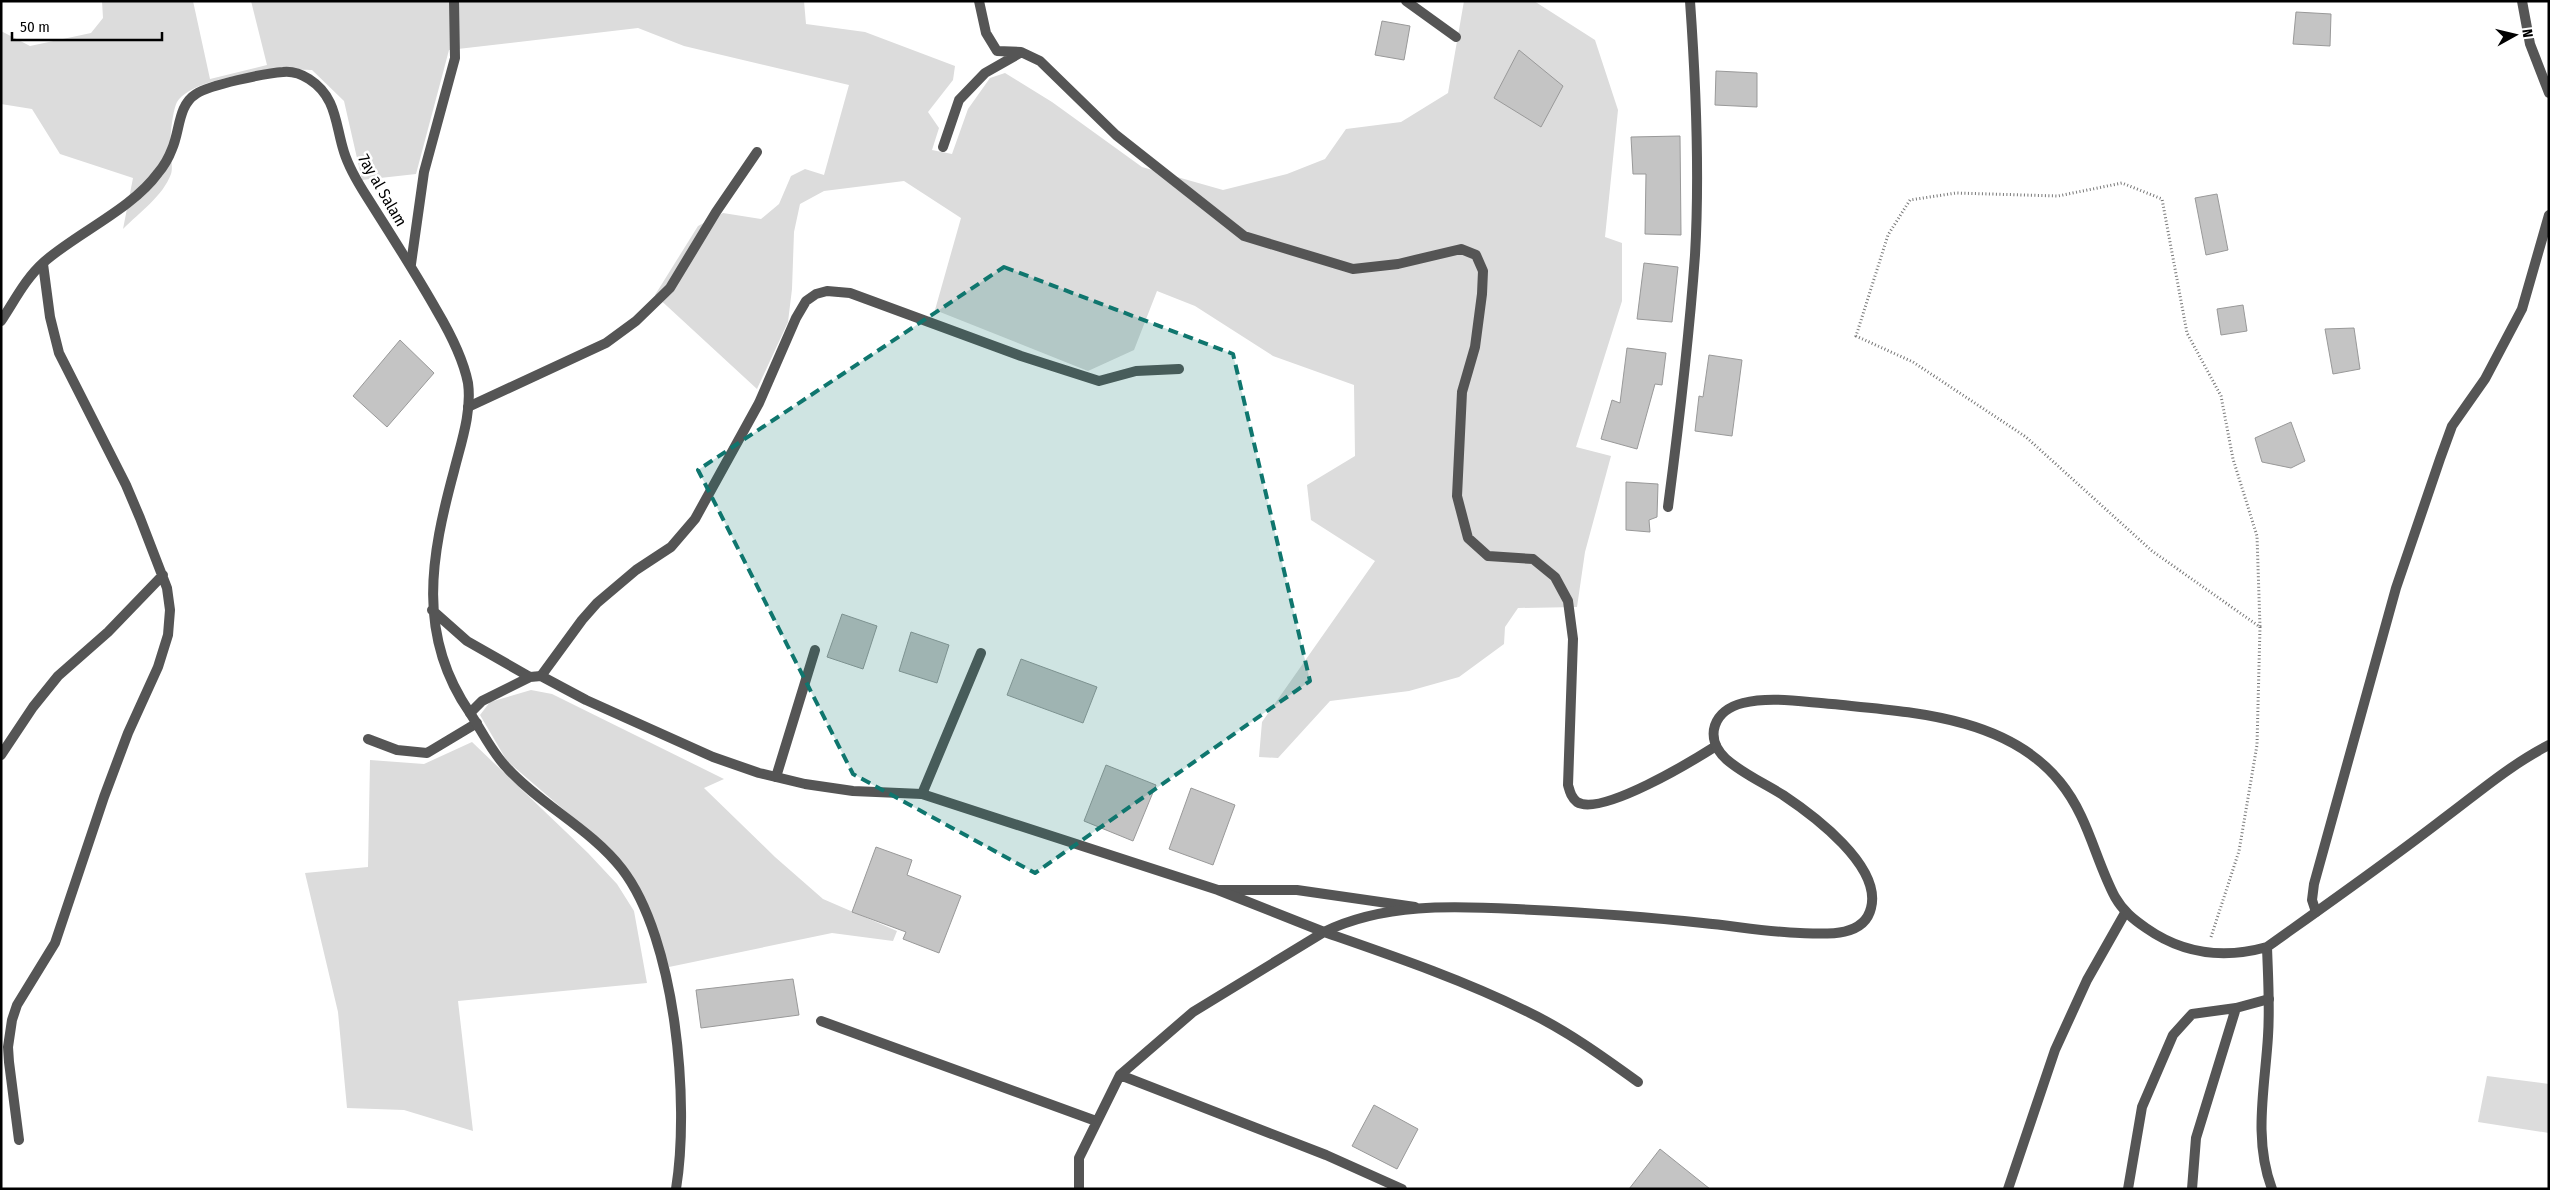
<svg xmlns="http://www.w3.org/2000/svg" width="2550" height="1190" viewBox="0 0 2550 1190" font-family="'Fira Sans Condensed',sans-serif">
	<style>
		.green { fill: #dcdcdc }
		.building { fill: #c4c4c4; stroke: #999 }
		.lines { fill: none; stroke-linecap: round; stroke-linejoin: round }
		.path { stroke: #777; stroke-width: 3; stroke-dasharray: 1 2.5; stroke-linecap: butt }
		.service { stroke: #555; stroke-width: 10 }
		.minor { stroke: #555; stroke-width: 10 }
		.tertiary { stroke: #555; stroke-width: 10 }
		.marked { fill: #0f766e; fill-opacity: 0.2; stroke: #0f766e; stroke-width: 4; stroke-dasharray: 10 6; stroke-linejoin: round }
		.labels { text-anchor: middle; stroke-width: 5; stroke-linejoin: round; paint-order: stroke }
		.street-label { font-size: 16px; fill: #000; stroke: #fff }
	</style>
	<rect width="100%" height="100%" fill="#fff"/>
	<path class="green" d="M102 1H193L210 79 267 65 251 1H804L806 24 865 32 955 66 953 80 928 112 939 128 932 150 952 154 968 109 990 78 1005 73 1052 102 1142 167 1223 190 1287 174 1325 159 1346 129 1401 122 1448 93 1464 1H1534L1595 40 1618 110 1605 237 1622 243V301L1576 447 1611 456 1585 552 1577 607 1518 608 1505 627 1504 644 1459 677 1409 691 1330 701 1278 758 1259 757 1262 722 1375 561 1311 520 1307 485 1355 456 1354 385 1273 356 1195 306 1157 291 1134 350 1088 371 935 310 961 218 904 181 824 191 800 204 794 232 792 289 788 322 757 389 655 295 698 226 723 213 761 219 779 204 791 176 805 169 824 175 849 85 684 46 638 28 449 50 416 174 362 180 344 101 312 70C283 68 194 75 177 102 172 112 170 139 170 151 171 157 173 168 171 174 163 196 139 213 123 229L133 178 60 154 32 109 1 104V31L30 46 91 33 103 18Z
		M531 690 552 694 724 779 704 788 775 857 823 899 897 931 893 941 832 933 669 967 632 874 605 845 507 761 480 715 490 702Z
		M472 742 588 853 617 884 634 911 647 983 458 1001 473 1131 404 1110 347 1108 338 1012 305 873 368 867 370 760 424 764Z
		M2487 1076 2549 1084V1133L2478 1122Z"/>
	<path class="building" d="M2296 12 2331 14 2330 46 2293 44Z
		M1382 21 1410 26 1404 60 1375 55Z
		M1519 50 1563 86 1541 127 1494 98Z
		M1716 71 1757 73V107L1715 105Z
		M1680 136 1681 235 1645 234 1646 174H1633L1631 137Z
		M2217 194 2228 250 2206 255 2195 198Z
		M1644 263 1678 267 1672 322 1637 319Z
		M2243 305 2247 331 2221 335 2217 309Z
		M2354 328 2360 369 2333 374 2325 329Z
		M400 340 434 373 387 427 353 396Z
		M1627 348 1666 353 1662 385 1655 384 1637 449 1601 439 1612 400 1620 403Z
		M1709 355 1742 360 1732 436 1695 431 1699 396 1703 397Z
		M2291 422 2305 461 2291 468 2262 462 2255 438Z
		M1626 482 1658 484 1657 517 1649 520 1650 532 1626 530Z
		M842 614 877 626 863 669 827 657Z
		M911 632 949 645 937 683 899 671Z
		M1021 659 1097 687 1083 723 1007 695Z
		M1106 765 1156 785 1133 841 1084 821Z
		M1191 788 1235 805 1213 865 1169 849Z
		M876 847 912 860 907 875 961 896 939 953 903 939 906 932 852 912Z
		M793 979 799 1015 701 1028 696 990Z
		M1374 1105 1418 1129 1397 1169 1352 1146Z
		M1660 1149 1710 1189H1629Z"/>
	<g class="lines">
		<path class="path" d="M2211 937 2239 851 2257 745 2260 627 2152 551 2026 437 1913 362 1856 336 1888 235 1910 200 1956 193 2058 196 2122 183 2162 199 2187 333 2221 396 2233 459 2257 536 2260 627"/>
		<path class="service" d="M1406 1 1456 37
			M368 739 397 750 427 753 477 723
			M776 777 815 650
			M922 794 981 653
			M2128 1189 2142 1107 2173 1035 2192 1014 2236 1008 2269 999
			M2192 1189 2196 1138 2236 1008"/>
		<path class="minor" d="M979 1 986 33 997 51 1021 52 1040 61 1116 135 1244 236 1353 269 1398 264 1461 249 1476 255 1483 271 1482 294 1475 347 1462 392 1457 496 1468 538 1488 556 1533 559 1555 577 1568 601 1573 639 1568 785C1570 792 1571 797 1577 802 1601 817 1694 760 1716 746
			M2522 1 2530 44 2549 93
			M943 147 959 100 985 73 1020 53
			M411 264 424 172 455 58 454 1
			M468 407 606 343 636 321 670 288 716 212 757 152
			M1668 507C1679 423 1689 339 1695 255 1700 170 1696 85 1690 1
			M541 676 582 620 597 603 636 570 671 547 695 519 759 403 796 318 806 301 816 294 827 291 850 293 1021 356 1099 381 1136 371 1179 369
			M470 713C482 731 492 753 508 769 542 806 591 829 622 869 676 939 690 1103 676 1189
			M1 755 33 707 58 676 108 632 163 575
			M1220 890H1297L1415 907
			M2316 912 2312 900 2314 884 2396 588 2440 459 2452 426 2485 379 2522 309 2549 215
			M821 1021 1096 1121
			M1120 1075 1326 1155 1402 1189
			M19 1140 9 1062 8 1047 12 1020 17 1005 55 943 104 797 128 733 158 667 168 635 170 610 167 588 140 518 126 485 59 353 50 317 43 264
			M1079 1189V1158L1120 1075 1193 1012 1324 932C1393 956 1461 979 1526 1011 1566 1030 1602 1056 1638 1082
			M2008 1189 2055 1050 2087 980 2125 913"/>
		<path class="tertiary" d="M1 321C15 300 25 279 44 262 77 233 132 209 158 173 164 166 169 157 172 149 180 131 178 105 196 94 209 85 266 73 283 72 292 71 301 74 309 79 337 97 335 124 344 152 349 168 358 183 367 197 391 235 415 272 437 311 450 333 463 358 468 383 472 412 461 443 454 471 431 556 416 635 470 713L482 701 530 677 541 676 586 700 713 757 759 773 805 784 853 791 922 794 1218 890 1324 932C1383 903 1452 906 1516 909 1578 912 1641 916 1703 923 1735 926 1768 932 1800 933 1824 934 1864 938 1871 908 1882 866 1813 815 1783 795 1764 783 1743 774 1726 759 1703 737 1714 710 1743 703 1771 696 1803 702 1832 704 1910 712 2007 716 2060 782 2088 816 2095 859 2115 897 2123 911 2133 919 2146 928 2183 954 2224 959 2267 947 2326 905 2386 863 2443 819 2478 793 2510 765 2549 745
			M432 610 467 641 530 677
			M2267 947C2268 977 2270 1006 2268 1036 2265 1087 2253 1139 2272 1189"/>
	</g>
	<path class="marked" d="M1004 267 1233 354 1310 681 1035 873 853 774 698 470Z"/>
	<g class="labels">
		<g class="street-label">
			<text transform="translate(383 190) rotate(60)" y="6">7ay al Salam</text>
		</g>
	</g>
	<rect width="2550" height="1190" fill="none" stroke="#000000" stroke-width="5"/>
	<g transform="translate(2515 35) rotate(82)" stroke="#ffffff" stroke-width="4" paint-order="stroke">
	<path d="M0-4L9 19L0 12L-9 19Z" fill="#000000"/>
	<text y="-8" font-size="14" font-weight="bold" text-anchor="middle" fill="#000000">N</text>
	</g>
	<path d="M12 32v8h150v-8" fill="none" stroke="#000000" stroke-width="2.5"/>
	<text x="20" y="32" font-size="15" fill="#000000" stroke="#ffffff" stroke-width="4" paint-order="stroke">50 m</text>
</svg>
